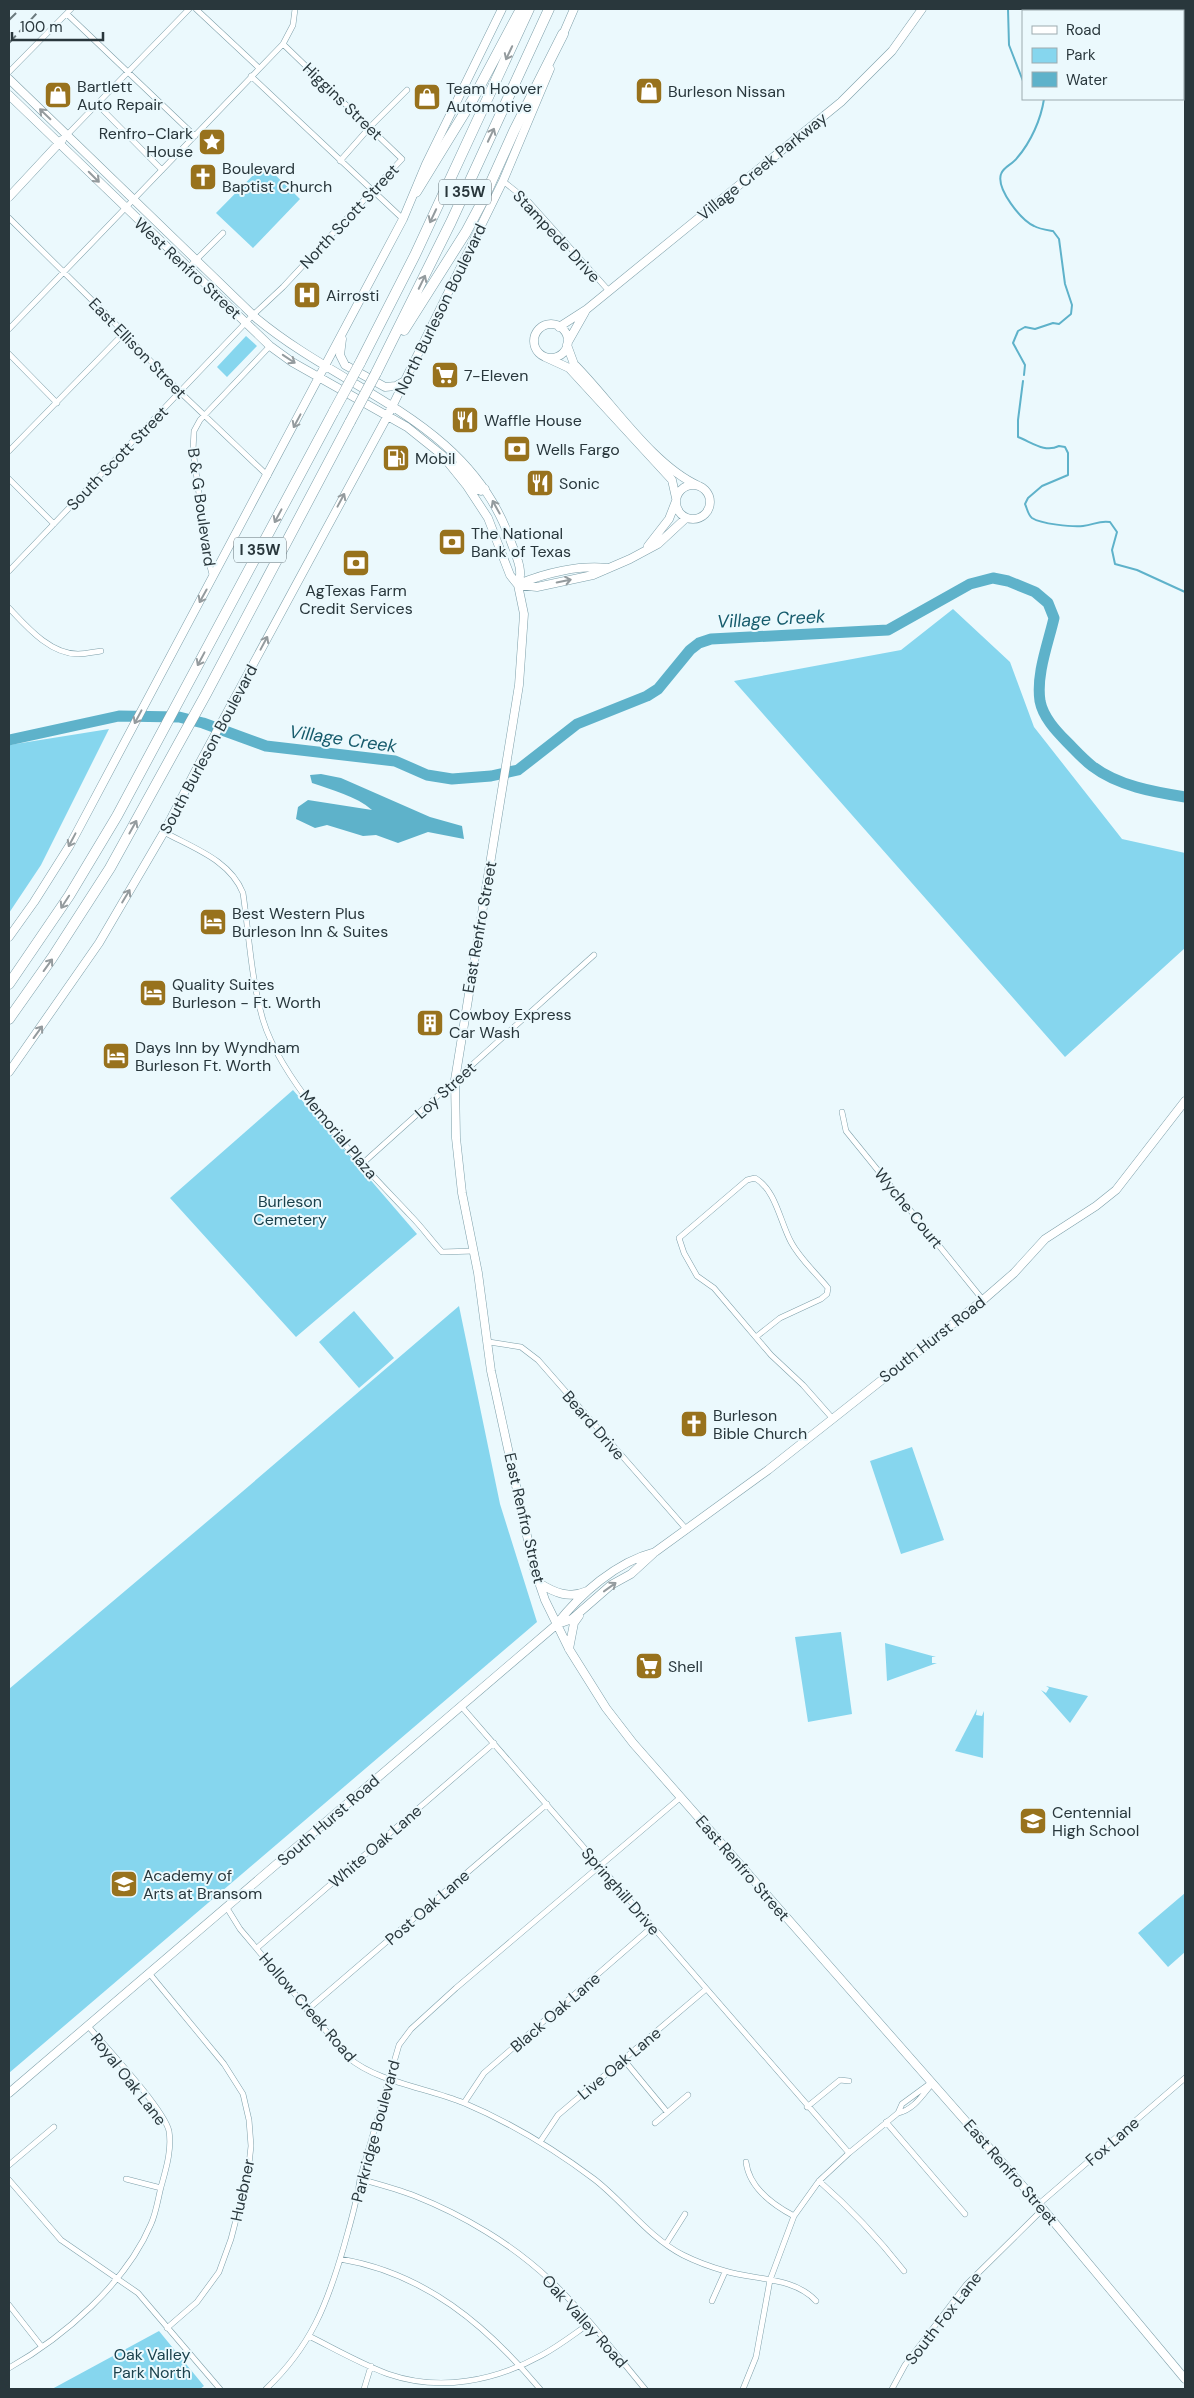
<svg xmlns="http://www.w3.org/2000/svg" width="1194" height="2398" viewBox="0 0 1194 2398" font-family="'DM Sans',sans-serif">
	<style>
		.green { fill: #86d6ee }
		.water { fill: #5eb2ca }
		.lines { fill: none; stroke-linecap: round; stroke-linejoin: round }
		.stream { stroke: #5eb2ca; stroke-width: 2 }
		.river { stroke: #5eb2ca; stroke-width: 11 }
		.street-casing { stroke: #7d9fa9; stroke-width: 6 }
		.secondary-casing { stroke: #7d9fa9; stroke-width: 9 }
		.highway-casing { stroke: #7d9fa9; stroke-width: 11 }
		.street { stroke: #fff; stroke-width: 5 }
		.secondary { stroke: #fff; stroke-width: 8 }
		.highway { stroke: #fff; stroke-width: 10 }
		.rail { stroke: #6c7a7e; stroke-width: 2; stroke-dasharray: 10 5; stroke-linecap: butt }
		.highway-bridge-casing { stroke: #7d9fa9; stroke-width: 11; stroke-linecap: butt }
		.highway-bridge { stroke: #fff; stroke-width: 10 }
		.oneway { stroke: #949b9e }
		.labels { text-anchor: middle; stroke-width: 4; stroke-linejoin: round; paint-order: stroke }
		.shield { fill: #ebf9fd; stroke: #637176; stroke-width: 1 }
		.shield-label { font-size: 15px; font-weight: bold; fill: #29373c }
		.poi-label { font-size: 16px; fill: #29373c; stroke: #ebf9fd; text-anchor: start }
		.street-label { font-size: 16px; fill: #29373c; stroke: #ebf9fd }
		.park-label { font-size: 16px; fill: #1a414c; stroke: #ebf9fd }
		.water-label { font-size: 18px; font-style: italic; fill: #165b6c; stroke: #ebf9fd }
	</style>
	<rect width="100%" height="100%" fill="#ebf9fd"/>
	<path class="green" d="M264 164 300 199 253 248 216 213Z
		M246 336 257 346 227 377 217 367Z
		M953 609 1010 662 1034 727 1122 839 1185 853V948L1065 1057 734 681 901 650Z
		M109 729 41 865 9 913V745Z
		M293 1090 417 1234 296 1337 170 1198Z
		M459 1306 500 1504 537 1622 9 2073V1689L222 1509Z
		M354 1311 394 1358 359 1388 319 1342Z
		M912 1447 944 1540 901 1554 870 1461Z
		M841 1632 852 1714 808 1722 795 1637Z
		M885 1643 936 1657H932V1663H937L887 1681Z
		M1046 1686 1088 1696 1070 1723 1041 1690 1046 1693 1049 1688Z
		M977 1709 976 1715 982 1716 984 1711 983 1758 955 1751Z
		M1185 1893V1952L1168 1967 1138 1933Z
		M159 2331 204 2386 200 2389H52Z"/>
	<path class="water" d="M321 774 341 778 430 817 462 826 464 839 428 832 398 843 376 835 363 836 327 825 315 828 296 819 298 807 308 800 372 810C356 796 332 790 312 783L310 775Z"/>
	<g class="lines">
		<path class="stream" d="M1008 9 1009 45 1023 81
			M1082 9H1085
			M1024 375 1025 365 1013 343 1018 331 1025 327 1035 329 1053 323 1059 324 1071 314 1072 305 1065 284 1059 239 1053 231C1047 230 1039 229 1034 226 1021 220 996 189 1001 174 1003 167 1013 164 1017 158 1031 142 1041 119 1044 99
			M1023 381 1018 420V437C1033 443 1045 453 1059 446L1065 447 1068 453V475L1042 486 1028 498 1025 504C1027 508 1028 515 1032 518 1041 524 1072 527 1083 526 1094 525 1099 520 1110 522L1117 532 1112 550 1115 564 1137 570 1185 592"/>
		<path class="river" d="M9 740 119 716 179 717 203 723 266 746 395 761 427 775 452 779 491 776 518 770 577 724 647 696 658 689 690 650 699 643 711 639 888 630 970 584 993 578 1008 581 1035 592 1048 603 1054 618C1048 644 1036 674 1040 701 1043 717 1056 731 1067 742 1075 750 1083 759 1092 766 1118 786 1154 792 1185 797"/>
		<g class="street-casing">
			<path id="street" d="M196 9 259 68
				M67 14 195 136
				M9 72 71 9
				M251 76 403 219
				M98 105 162 170
				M67 135 189 9
				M340 161 370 127 407 90
				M503 181 528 201 609 291
				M9 218 107 315 180 392 268 476
				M188 268 223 233
				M9 329 283 44 293 25 295 9
				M9 354 57 403
				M9 451 124 333
				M9 479 54 524
				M9 571 253 315 283 287 402 159 283 44
				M213 578 208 559 193 450 194 431 200 420 270 346
				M9 608C27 627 50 654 78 654 86 654 94 652 101 651
				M164 832C193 848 230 860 243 893 249 934 251 979 263 1020 283 1086 363 1165 410 1215 422 1227 431 1240 442 1252L474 1251
				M842 1112 846 1131 983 1300
				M362 1164 594 955
				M756 1337 780 1318 821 1299 827 1294 828 1288C816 1273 800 1259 791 1242 780 1222 776 1190 755 1178L747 1180 679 1238 684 1253 697 1276 714 1288 771 1355 803 1385 833 1419
				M489 1342 521 1347 538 1360 687 1530
				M461 1706 849 2153
				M227 1908 240 1929 349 2058C377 2082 428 2088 464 2103 509 2122 554 2149 594 2179 624 2202 648 2237 683 2255 695 2261 711 2267 725 2271 755 2280 794 2277 816 2301
				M257 1948 494 1743
				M149 1973 224 2064 243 2094 249 2120 251 2146 248 2173 231 2239 219 2272 197 2302 167 2328
				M307 2010 547 1804
				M624 2060 667 2112
				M464 2103 484 2073 652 1927
				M807 2107 840 2080 849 2081
				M898 2113C913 2110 922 2096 931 2085
				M886 2122 965 2214
				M655 2123 688 2095
				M540 2142 558 2115 705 1990
				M746 2162C749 2187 773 2205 794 2216
				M9 2165 54 2127
				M126 2179 161 2188
				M360 2179C378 2184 397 2189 415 2196 463 2215 512 2244 550 2280 585 2313 614 2352 645 2389
				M9 2180 61 2240 138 2293 220 2389
				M819 2181C851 2209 878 2238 904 2271
				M1039 2204 1185 2078
				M666 2244 685 2214
				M340 2259C425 2273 486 2325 540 2389
				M712 2301 725 2272
				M9 2305 42 2347
				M309 2336C335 2349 361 2364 388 2374 440 2392 495 2381 542 2355 559 2346 574 2334 590 2323
				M9 2368C64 2337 126 2283 151 2224 156 2213 158 2199 161 2187 166 2169 172 2150 169 2131 164 2109 105 2046 88 2026
				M266 2389C311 2346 327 2305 344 2246 350 2224 357 2202 360 2179L399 2045 411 2029 456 1988 681 1797
				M364 2389 371 2366
				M743 2389 756 2357 770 2280 794 2216 819 2181 849 2153 898 2113 902 2104 932 2082
				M892 2389 905 2365 966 2285 1043 2209"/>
		</g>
		<g class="secondary-casing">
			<path id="secondary" d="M561 39 574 9
				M9 79 256 318C346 393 469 420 511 542 516 556 524 570 518 585
				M9 95 270 346 292 362 407 427 442 455 467 486 488 518 510 575 518 585 524 614 519 685 455 1080 456 1138 462 1193 478 1273 491 1371 534 1568 545 1600 569 1649 606 1708 633 1743 1043 2209 1185 2379
				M9 197 62 140
				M534 341a17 17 0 1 1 34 0a17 17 0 1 1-34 0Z
				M559 327 587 309 841 102 892 51 922 9
				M342 339 340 355 345 365 385 387 396 386 403 382
				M568 342 585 312
				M567 345 574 364C612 402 652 465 699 486
				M545 357 569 368 672 480 676 498
				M458 466 477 489 481 491 485 489
				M676 502a17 17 0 1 1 34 0a17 17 0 1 1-34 0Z
				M648 546 669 519 676 501
				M519 584C545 573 579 565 607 568
				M518 585 537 587 593 575 630 559 658 544 686 518
				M9 937 34 902 70 845 403 219 426 164 502 9
				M9 1072 99 943 164 832 198 766 388 415 503 181 550 69
				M539 1583C555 1593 569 1599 587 1591
				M558 1624 572 1619 611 1585 631 1574 655 1552 768 1470 983 1300 1014 1273 1045 1239 1096 1206 1116 1190 1185 1101
				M569 1649 574 1623 579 1616
				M9 2093 556 1625C580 1594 616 1562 655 1552"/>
		</g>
		<g class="highway-casing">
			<path id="highway" d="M416 192 473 99 521 9
				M404 330 466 232 482 202 514 131 563 34
				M360 363 415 255 529 9
				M376 373 451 222 549 9
				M9 984 69 896 117 816 334 411
				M9 1019 52 958 110 868 206 694 350 422"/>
		</g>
		<use href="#street" class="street"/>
		<use href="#secondary" class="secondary"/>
		<use href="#highway" class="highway"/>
		<path class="rail" d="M9 20 20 9
			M9 43 37 13"/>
		<g class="highway-bridge-casing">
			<path id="highway-bridge" d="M334 411 360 363
				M350 422 376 373"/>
		</g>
		<use href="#highway-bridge" class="highway-bridge"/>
	</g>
	<defs><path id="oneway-shaft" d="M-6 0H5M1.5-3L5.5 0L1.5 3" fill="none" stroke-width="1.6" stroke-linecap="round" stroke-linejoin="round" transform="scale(1.25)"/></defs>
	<g class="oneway">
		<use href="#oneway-shaft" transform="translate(509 53) rotate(115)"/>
		<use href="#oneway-shaft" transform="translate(45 114) rotate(-136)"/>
		<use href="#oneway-shaft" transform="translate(491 135) rotate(-65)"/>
		<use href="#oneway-shaft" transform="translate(94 177) rotate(45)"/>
		<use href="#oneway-shaft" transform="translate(433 216) rotate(115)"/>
		<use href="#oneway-shaft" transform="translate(422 282) rotate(-64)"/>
		<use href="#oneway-shaft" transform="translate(289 359) rotate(34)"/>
		<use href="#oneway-shaft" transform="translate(297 421) rotate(118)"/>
		<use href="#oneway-shaft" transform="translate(341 500) rotate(-62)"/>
		<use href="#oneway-shaft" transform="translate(496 507) rotate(-119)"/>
		<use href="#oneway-shaft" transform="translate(278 516) rotate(118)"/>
		<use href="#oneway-shaft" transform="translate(564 581) rotate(-12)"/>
		<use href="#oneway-shaft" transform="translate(203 596) rotate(119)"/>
		<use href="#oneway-shaft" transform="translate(264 643) rotate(-62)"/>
		<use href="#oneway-shaft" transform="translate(201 659) rotate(118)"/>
		<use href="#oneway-shaft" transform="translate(138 717) rotate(118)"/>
		<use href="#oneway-shaft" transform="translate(133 827) rotate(-61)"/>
		<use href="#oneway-shaft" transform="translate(72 840) rotate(118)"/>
		<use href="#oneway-shaft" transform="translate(126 896) rotate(-59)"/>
		<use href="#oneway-shaft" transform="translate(65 902) rotate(123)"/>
		<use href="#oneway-shaft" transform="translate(48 965) rotate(-54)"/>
		<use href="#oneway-shaft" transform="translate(38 1032) rotate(-54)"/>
		<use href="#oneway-shaft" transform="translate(610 1587) rotate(-36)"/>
	</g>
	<defs>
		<g id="shop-square" transform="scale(1.4375)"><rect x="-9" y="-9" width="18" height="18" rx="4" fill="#98721d" stroke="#ebf9fd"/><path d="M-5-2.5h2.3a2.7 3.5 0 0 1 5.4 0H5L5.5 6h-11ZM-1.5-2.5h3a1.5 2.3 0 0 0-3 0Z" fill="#fff"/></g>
		<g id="sight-square" transform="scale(1.4375)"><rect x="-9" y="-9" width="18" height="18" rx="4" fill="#98721d" stroke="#ebf9fd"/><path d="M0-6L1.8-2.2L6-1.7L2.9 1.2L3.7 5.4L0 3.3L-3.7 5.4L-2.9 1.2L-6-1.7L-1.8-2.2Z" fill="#fff"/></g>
		<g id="church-square" transform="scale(1.4375)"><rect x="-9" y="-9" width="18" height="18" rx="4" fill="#98721d" stroke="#ebf9fd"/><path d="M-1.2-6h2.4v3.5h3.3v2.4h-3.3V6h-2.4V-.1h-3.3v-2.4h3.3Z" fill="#fff"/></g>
		<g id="hospital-square" transform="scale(1.4375)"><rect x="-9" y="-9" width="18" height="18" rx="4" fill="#98721d" stroke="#ebf9fd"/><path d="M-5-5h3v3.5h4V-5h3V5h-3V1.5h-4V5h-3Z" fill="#fff"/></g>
		<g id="supermarket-square" transform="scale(1.4375)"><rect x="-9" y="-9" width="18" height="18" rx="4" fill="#98721d" stroke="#ebf9fd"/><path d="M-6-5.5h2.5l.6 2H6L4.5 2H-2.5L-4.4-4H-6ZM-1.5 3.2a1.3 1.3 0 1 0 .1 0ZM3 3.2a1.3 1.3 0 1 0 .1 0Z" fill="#fff"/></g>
		<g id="restaurant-square" transform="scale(1.4375)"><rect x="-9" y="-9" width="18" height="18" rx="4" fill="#98721d" stroke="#ebf9fd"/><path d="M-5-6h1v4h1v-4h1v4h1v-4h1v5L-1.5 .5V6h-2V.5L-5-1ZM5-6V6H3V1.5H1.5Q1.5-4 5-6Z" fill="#fff"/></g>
		<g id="bank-square" transform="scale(1.4375)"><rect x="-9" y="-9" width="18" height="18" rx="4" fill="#98721d" stroke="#ebf9fd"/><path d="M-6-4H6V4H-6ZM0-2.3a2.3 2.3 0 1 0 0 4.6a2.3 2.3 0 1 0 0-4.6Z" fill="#fff"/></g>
		<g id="fuel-square" transform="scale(1.4375)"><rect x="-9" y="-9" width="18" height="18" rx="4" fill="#98721d" stroke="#ebf9fd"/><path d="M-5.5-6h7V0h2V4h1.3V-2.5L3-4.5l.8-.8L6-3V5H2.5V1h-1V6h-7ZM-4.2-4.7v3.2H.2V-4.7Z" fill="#fff"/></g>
		<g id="hotel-square" transform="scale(1.4375)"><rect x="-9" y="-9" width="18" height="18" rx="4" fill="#98721d" stroke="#ebf9fd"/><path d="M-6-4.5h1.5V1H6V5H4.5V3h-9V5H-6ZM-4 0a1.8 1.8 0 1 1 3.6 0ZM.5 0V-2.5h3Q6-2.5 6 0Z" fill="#fff"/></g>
		<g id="building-square" transform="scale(1.4375)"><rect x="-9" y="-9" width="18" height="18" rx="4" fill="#98721d" stroke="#ebf9fd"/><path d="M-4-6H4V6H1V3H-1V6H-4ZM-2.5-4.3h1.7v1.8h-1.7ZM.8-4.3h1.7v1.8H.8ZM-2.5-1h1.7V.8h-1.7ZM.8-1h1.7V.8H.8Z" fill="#fff"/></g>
		<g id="school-square" transform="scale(1.4375)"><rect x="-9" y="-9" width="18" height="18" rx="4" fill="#98721d" stroke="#ebf9fd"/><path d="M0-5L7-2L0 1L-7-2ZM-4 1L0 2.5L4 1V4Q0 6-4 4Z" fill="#fff"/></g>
	</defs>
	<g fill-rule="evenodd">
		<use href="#shop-square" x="649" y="91"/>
		<use href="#shop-square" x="58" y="95"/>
		<use href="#shop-square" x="427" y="97"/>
		<use href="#sight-square" x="212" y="142"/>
		<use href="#church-square" x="203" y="177"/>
		<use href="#hospital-square" x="307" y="295"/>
		<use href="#supermarket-square" x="445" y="375"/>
		<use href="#restaurant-square" x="465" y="420"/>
		<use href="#bank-square" x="517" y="449"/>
		<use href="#fuel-square" x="396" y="458"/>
		<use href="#restaurant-square" x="540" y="483"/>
		<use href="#bank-square" x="452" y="542"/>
		<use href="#bank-square" x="356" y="563"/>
		<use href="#hotel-square" x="213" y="922"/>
		<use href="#hotel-square" x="153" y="993"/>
		<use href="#building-square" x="430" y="1023"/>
		<use href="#hotel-square" x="116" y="1056"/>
		<use href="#church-square" x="694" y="1424"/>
		<use href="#supermarket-square" x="649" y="1666"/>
		<use href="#school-square" x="1033" y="1821"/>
		<use href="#school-square" x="124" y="1884"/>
	</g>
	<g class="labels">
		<g class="shield">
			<rect x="439" y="179.5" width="52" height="25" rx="4"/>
			<rect x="234" y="537.5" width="52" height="25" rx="4"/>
		</g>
		<g class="shield-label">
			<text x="465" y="197">I 35W</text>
			<text x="260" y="555">I 35W</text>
		</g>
		<g class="poi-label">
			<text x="77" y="92">Bartlett<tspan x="77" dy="18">Auto Repair</tspan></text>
			<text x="446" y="94">Team Hoover<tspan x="446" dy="18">Automotive</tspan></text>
			<text x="668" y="97">Burleson Nissan</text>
			<text x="193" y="139" text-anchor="end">Renfro-Clark<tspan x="193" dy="18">House</tspan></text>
			<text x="222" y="174">Boulevard<tspan x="222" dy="18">Baptist Church</tspan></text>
			<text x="326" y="301">Airrosti</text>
			<text x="464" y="381">7-Eleven</text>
			<text x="484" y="426">Waffle House</text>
			<text x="536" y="455">Wells Fargo</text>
			<text x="415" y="464">Mobil</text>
			<text x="559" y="489">Sonic</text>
			<text x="471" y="539">The National<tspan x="471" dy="18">Bank of Texas</tspan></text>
			<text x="356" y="596" text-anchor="middle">AgTexas Farm<tspan x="356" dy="18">Credit Services</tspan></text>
			<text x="232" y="919">Best Western Plus<tspan x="232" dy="18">Burleson Inn &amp; Suites</tspan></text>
			<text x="172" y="990">Quality Suites<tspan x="172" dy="18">Burleson - Ft. Worth</tspan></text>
			<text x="449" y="1020">Cowboy Express<tspan x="449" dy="18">Car Wash</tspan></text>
			<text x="135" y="1053">Days Inn by Wyndham<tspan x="135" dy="18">Burleson Ft. Worth</tspan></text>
			<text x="713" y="1421">Burleson<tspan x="713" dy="18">Bible Church</tspan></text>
			<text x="668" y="1672">Shell</text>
			<text x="1052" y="1818">Centennial<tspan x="1052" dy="18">High School</tspan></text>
			<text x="143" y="1881">Academy of<tspan x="143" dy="18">Arts at Bransom</tspan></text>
		</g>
		<g class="street-label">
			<text transform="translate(343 101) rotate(44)" y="6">Higgins Street</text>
			<text transform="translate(762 166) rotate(-39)" y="6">Village Creek Parkway</text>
			<text transform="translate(349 216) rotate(-47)" y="6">North Scott Street</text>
			<text transform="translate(557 236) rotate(47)" y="6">Stampede Drive</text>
			<text transform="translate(188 268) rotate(43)" y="6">West Renfro Street</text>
			<text transform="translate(440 309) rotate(-64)" y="6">North Burleson Boulevard</text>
			<text transform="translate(138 348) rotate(46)" y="6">East Ellison Street</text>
			<text transform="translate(117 458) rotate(-46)" y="6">South Scott Street</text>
			<text transform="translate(202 507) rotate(82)" y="6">B &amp; G Boulevard</text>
			<text transform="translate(208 749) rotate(-62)" y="6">South Burleson Boulevard</text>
			<text transform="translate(479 927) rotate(-80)" y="6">East Renfro Street</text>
			<text transform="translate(445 1090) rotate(-42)" y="6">Loy Street</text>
			<text transform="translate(339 1134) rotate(50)" y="6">Memorial Plaza</text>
			<text transform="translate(909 1208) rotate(51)" y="6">Wyche Court</text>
			<text transform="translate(932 1339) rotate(-38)" y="6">South Hurst Road</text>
			<text transform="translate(594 1425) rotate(49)" y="6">Beard Drive</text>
			<text transform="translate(525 1518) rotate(77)" y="6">East Renfro Street</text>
			<text transform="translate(328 1820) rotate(-41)" y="6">South Hurst Road</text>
			<text transform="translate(375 1846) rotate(-41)" y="6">White Oak Lane</text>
			<text transform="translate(743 1868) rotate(49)" y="6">East Renfro Street</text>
			<text transform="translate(621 1891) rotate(49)" y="6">Springhill Drive</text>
			<text transform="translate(427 1907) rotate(-41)" y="6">Post Oak Lane</text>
			<text transform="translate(308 2007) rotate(49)" y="6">Hollow Creek Road</text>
			<text transform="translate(555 2012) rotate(-41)" y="6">Black Oak Lane</text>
			<text transform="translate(619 2063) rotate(-40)" y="6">Live Oak Lane</text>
			<text transform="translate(129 2079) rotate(52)" y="6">Royal Oak Lane</text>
			<text transform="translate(375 2131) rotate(-75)" y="6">Parkridge Boulevard</text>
			<text transform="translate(1112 2141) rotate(-41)" y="6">Fox Lane</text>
			<text transform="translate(1011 2172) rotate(49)" y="6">East Renfro Street</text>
			<text transform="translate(242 2190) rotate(-78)" y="6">Huebner</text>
			<text transform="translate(943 2318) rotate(-52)" y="6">South Fox Lane</text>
			<text transform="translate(585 2321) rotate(48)" y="6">Oak Valley Road</text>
		</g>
		<g class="park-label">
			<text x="290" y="1207">Burleson<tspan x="290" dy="18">Cemetery</tspan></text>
			<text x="152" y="2360">Oak Valley<tspan x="152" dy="18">Park North</tspan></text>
		</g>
		<g class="water-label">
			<text transform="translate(771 619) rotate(-3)" y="6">Village Creek</text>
			<text transform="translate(343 739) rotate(8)" y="6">Village Creek</text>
		</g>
	</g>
	<rect width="1194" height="2398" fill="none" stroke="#29373c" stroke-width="20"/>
	<rect x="1022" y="10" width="162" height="90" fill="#ebf9fd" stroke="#9dabb0"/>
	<rect x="1032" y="26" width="25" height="8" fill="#ffffff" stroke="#9dabb0"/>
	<text x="1066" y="35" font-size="15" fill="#29373c">Road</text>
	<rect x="1032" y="48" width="25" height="15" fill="#86d6ee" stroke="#9dabb0"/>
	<text x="1066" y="60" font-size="15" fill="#29373c">Park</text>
	<rect x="1032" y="72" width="25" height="15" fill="#5eb2ca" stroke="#9dabb0"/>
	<text x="1066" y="85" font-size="15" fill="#29373c">Water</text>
	<path d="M12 32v8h91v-8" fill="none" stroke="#29373c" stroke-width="2.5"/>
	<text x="20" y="32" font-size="15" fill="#29373c" stroke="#ebf9fd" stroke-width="4" paint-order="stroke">100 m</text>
</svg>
